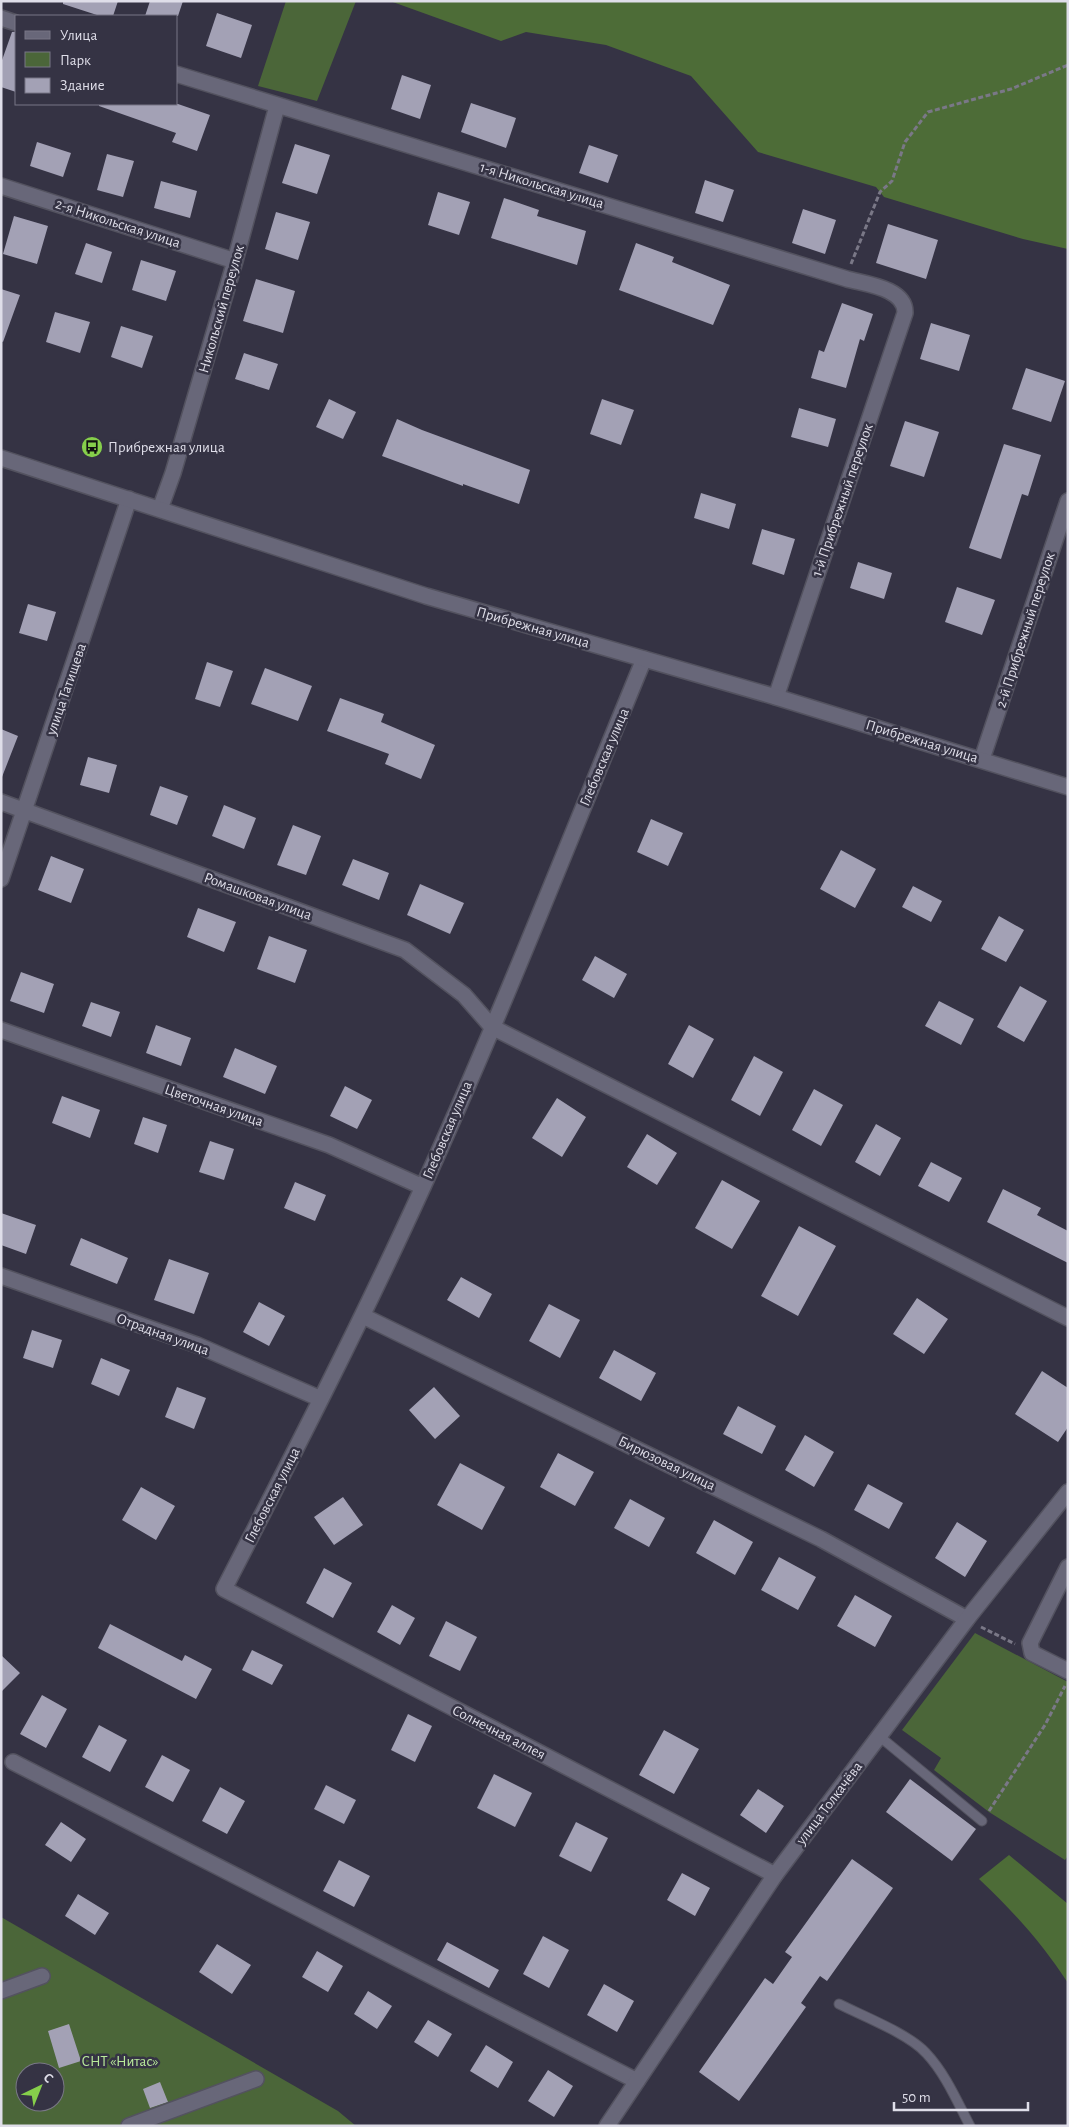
<svg xmlns="http://www.w3.org/2000/svg" width="1069" height="2127" viewBox="0 0 1069 2127" font-family="'Alegreya Sans',sans-serif">
	<style>
		.green { fill: #4b6639; fill-rule: evenodd }
		.forest { fill: #4d6c37 }
		.building { fill: #a3a1b5 }
		.lines { fill: none; stroke-linecap: round; stroke-linejoin: round }
		.service-casing { stroke: #53525f; stroke-width: 11 }
		.minor-casing { stroke: #53525f; stroke-width: 18 }
		.tertiary-casing { stroke: #53525f; stroke-width: 18 }
		.path { stroke: #7a7887; stroke-width: 3; stroke-dasharray: 5 2.5; stroke-linecap: butt }
		.service { stroke: #686779; stroke-width: 9 }
		.minor { stroke: #686779; stroke-width: 15 }
		.tertiary { stroke: #686779; stroke-width: 15 }
		.labels { text-anchor: middle; stroke-width: 5; stroke-linejoin: round; paint-order: stroke }
		.street-label { font-size: 15px; fill: #dfdee9; stroke: #353344 }
		.poi-label { font-size: 15px; fill: #dfdee9; stroke: #353344; text-anchor: start }
		.park-label { font-size: 15px; fill: #b9ea9a; stroke: #353344 }
	</style>
	<rect width="100%" height="100%" fill="#353344"/>
	<path class="green" d="M286 1H356L317 101 258 86Z
		M975 1633 1068 1682V1856L1065 1860 989 1812 934 1770 941 1758 902 1730Z
		M1 1917 338 2111 356 2126H1ZM25 2072H55V2102H25Z"/>
	<path class="forest" d="M390 1H1068V249L1023 239 884 197 876 187 758 152 691 76 606 45 526 32 501 41Z
		M1009 1855 1068 1904V1983C1042 1943 1013 1911 979 1879Z"/>
	<path class="building" d="M63 1H118L113 16H100L63 4Z
		M150 1H183L178 16H145Z
		M217 13 252 25 241 58 206 46Z
		M12 32H16V92L1 87V63Z
		M402 75 431 85 420 119 391 109Z
		M471 103 516 118 506 148 461 132Z
		M99 104H178L210 115 197 151 172 142 176 133 99 106Z
		M37 142 71 153 63 177 30 166Z
		M295 144 330 155 317 194 282 183Z
		M589 145 618 155 608 183 579 173Z
		M107 154 134 161 123 197 97 190Z
		M705 180 734 190 723 222 695 213Z
		M161 181 197 191 190 218 154 208Z
		M438 192 470 202 459 235 428 225Z
		M504 198 539 210 537 216 586 231 577 265 491 238Z
		M803 209 836 220 825 254 792 243Z
		M276 212 310 222 298 260 265 249Z
		M14 216 48 226 37 264 3 254Z
		M888 224 938 240 926 279 876 263Z
		M86 243 112 252 102 283 75 274Z
		M636 243 674 257 672 262 730 285 713 325 619 290Z
		M141 260 176 271 166 301 132 290Z
		M256 279 295 291 283 333 243 321Z
		M1 289 20 295 3 342 1 341Z
		M842 303 873 314 864 341 860 339 846 388 811 378 819 350 824 352Z
		M55 312 90 322 80 353 46 342Z
		M931 323 970 335 959 371 920 359Z
		M121 326 153 336 142 368 111 357Z
		M244 353 278 364 269 390 235 379Z
		M1026 368 1065 381 1051 422 1012 409Z
		M329 399 356 412 343 439 316 427Z
		M602 399 634 410 621 445 590 434Z
		M799 408 836 419 828 447 791 437Z
		M397 419 422 430 530 470 519 504 463 484V486L382 456Z
		M905 421 939 432 924 477 890 466Z
		M1004 444 1041 455 1028 496 1022 494 1001 559 969 548Z
		M701 493 736 504 729 529 694 518Z
		M762 529 795 539 784 575 752 564Z
		M858 562 892 573 884 599 850 588Z
		M957 587 995 600 982 635 945 622Z
		M28 604 56 612 47 641 19 633Z
		M207 662 233 671 220 707 195 699Z
		M265 668 312 686 298 721 251 704Z
		M340 698 384 714 381 722 435 745 421 779 385 764 389 754 327 731Z
		M1 729 18 736 2 777 1 776Z
		M88 757 117 765 109 793 80 785Z
		M160 786 188 796 177 825 150 815Z
		M224 805 256 818 244 849 212 836Z
		M651 819 683 833 668 866 637 852Z
		M293 825 321 836 306 875 277 865Z
		M841 850 876 869 855 908 820 889Z
		M51 856 84 869 71 903 38 890Z
		M353 859 389 873 379 900 342 885Z
		M420 884 464 903 450 934 407 915Z
		M913 886 942 901 931 922 902 907Z
		M198 908 236 922 224 952 187 937Z
		M999 916 1024 930 1006 962 981 949Z
		M269 936 307 950 295 983 257 969Z
		M595 956 627 974 614 998 582 980Z
		M21 972 54 984 44 1013 10 1001Z
		M1020 986 1047 1001 1024 1042 997 1027Z
		M939 1001 974 1019 961 1045 925 1026Z
		M91 1002 120 1012 111 1037 82 1026Z
		M156 1025 191 1038 181 1066 146 1053Z
		M689 1025 714 1039 693 1078 668 1064Z
		M235 1048 277 1066 265 1094 223 1077Z
		M754 1056 783 1072 760 1116 731 1100Z
		M345 1086 372 1100 357 1129 330 1116Z
		M814 1089 843 1105 821 1146 792 1130Z
		M62 1096 100 1110 90 1138 52 1123Z
		M557 1098 586 1117 562 1157 532 1138Z
		M143 1117 167 1125 158 1153 134 1144Z
		M876 1124 901 1138 880 1176 855 1162Z
		M647 1134 677 1153 657 1185 627 1167Z
		M210 1141 234 1149 224 1180 199 1172Z
		M931 1162 962 1178 949 1202 918 1186Z
		M722 1180 760 1201 732 1249 695 1228Z
		M295 1182 326 1195 315 1221 284 1208Z
		M1003 1189 1041 1208 1037 1215 1068 1231V1263L987 1222Z
		M1 1213 36 1225 26 1254 1 1245Z
		M799 1226 836 1246 798 1316 761 1296Z
		M81 1238 128 1258 117 1284 70 1265Z
		M169 1259 209 1273 194 1314 154 1300Z
		M461 1277 492 1294 479 1318 447 1300Z
		M917 1298 948 1319 924 1354 893 1334Z
		M259 1302 285 1316 269 1346 243 1332Z
		M549 1304 580 1320 560 1358 529 1341Z
		M32 1330 62 1340 53 1368 23 1358Z
		M614 1350 656 1373 641 1401 599 1378Z
		M101 1358 130 1370 119 1396 91 1384Z
		M1042 1371 1068 1388V1427L1058 1442 1015 1414Z
		M177 1387 206 1398 194 1429 165 1417Z
		M434 1387 460 1416 435 1439 409 1410Z
		M738 1406 776 1426 762 1454 723 1434Z
		M805 1435 834 1452 814 1487 785 1470Z
		M558 1453 594 1472 575 1506 540 1487Z
		M460 1463 505 1487 482 1530 437 1505Z
		M868 1484 903 1503 889 1529 854 1510Z
		M141 1487 175 1506 156 1540 122 1520Z
		M343 1497 363 1525 334 1545 314 1517Z
		M630 1499 665 1518 649 1547 614 1528Z
		M714 1520 753 1542 735 1575 696 1553Z
		M957 1522 987 1541 965 1577 935 1558Z
		M779 1557 816 1577 798 1610 761 1590Z
		M324 1568 352 1583 333 1618 306 1603Z
		M855 1595 892 1616 875 1647 837 1626Z
		M392 1605 415 1618 400 1645 377 1632Z
		M446 1621 477 1637 460 1671 429 1656Z
		M110 1624 182 1661 185 1655 212 1669 196 1699 98 1648Z
		M252 1650 283 1665 272 1685 242 1670Z
		M1 1655 20 1673 1 1692Z
		M42 1695 67 1709 46 1748 20 1734Z
		M408 1714 432 1726 415 1762 391 1750Z
		M99 1725 127 1740 110 1772 82 1757Z
		M664 1730 699 1749 674 1794 639 1775Z
		M162 1755 190 1770 173 1802 145 1787Z
		M494 1774 532 1793 515 1827 477 1808Z
		M910 1779 976 1829 952 1861 886 1812Z
		M326 1785 356 1800 344 1824 314 1809Z
		M220 1787 245 1801 227 1834 202 1821Z
		M758 1789 784 1806 766 1833 740 1815Z
		M61 1822 86 1839 71 1862 45 1845Z
		M576 1822 608 1838 591 1872 559 1856Z
		M852 1859 893 1888 827 1981 820 1976 801 2003 806 2007 739 2101 699 2072 765 1978 773 1984 792 1957 785 1952Z
		M339 1860 370 1876 354 1907 323 1891Z
		M682 1873 710 1888 695 1916 667 1900Z
		M78 1894 109 1913 95 1935 65 1916Z
		M543 1936 569 1950 549 1988 523 1974Z
		M447 1942 499 1970 489 1988 437 1960Z
		M217 1944 251 1965 232 1994 199 1972Z
		M317 1951 343 1966 328 1992 302 1977Z
		M604 1984 634 2001 617 2032 587 2015Z
		M368 1991 392 2006 377 2029 354 2014Z
		M428 2020 452 2034 438 2057 414 2042Z
		M69 2024 81 2061 59 2068 48 2031Z
		M486 2045 513 2062 498 2088 470 2071Z
		M548 2070 573 2086 554 2117 528 2101Z
		M160 2082 168 2102 150 2108 143 2089Z"/>
	<g class="lines">
		<g class="service-casing">
			<path id="service" d="M879 1736 982 1821
				M839 2004C863 2016 909 2034 926 2053 945 2073 957 2101 970 2126"/>
		</g>
		<g class="minor-casing">
			<path id="minor" d="M1 18 16 23
				M176 74 847 279C865 284 906 288 905 313L776 697
				M1 186 235 261
				M160 509 173 473 235 261 277 106
				M644 659C571 836 501 1015 422 1189 360 1325 292 1457 224 1589L775 1875
				M982 759 1068 501
				M1 802 405 950 464 995 492 1027 1068 1318
				M1 879 129 499
				M1 1030 329 1145 423 1187
				M1 1276 197 1345 321 1399
				M363 1316 821 1539 967 1619
				M1068 1567 1030 1643 1032 1653 1068 1671
				M13 1762 637 2081
				M1 1991 42 1976
				M129 2126 256 2079"/>
		</g>
		<g class="tertiary-casing">
			<path id="tertiary" d="M1 458 426 596 776 697 1068 787
				M607 2126 775 1875 967 1619 1068 1492"/>
		</g>
		<path class="path" d="M851 264 880 192 892 181 905 142 928 112 1011 89 1068 65
			M981 1627 1015 1644
			M989 1811 1045 1725 1065 1686"/>
		<use href="#service" class="service"/>
		<use href="#minor" class="minor"/>
		<use href="#tertiary" class="tertiary"/>
	</g>
	<defs>
		<g id="bus-disc" transform="scale(1.125)"><circle r="9.5" fill="#86cf4b" stroke="#353344"/><path d="M-5-6H5V4H4V6H2V4H-2V6H-4V4H-5ZM-3.5-4V0h7V-4ZM-3.5 1.2v1.5H-2V1.2ZM2 1.2v1.5H3.5V1.2Z" fill="#111"/></g>
	</defs>
	<g fill-rule="evenodd">
		<use href="#bus-disc" x="92" y="447"/>
	</g>
	<g class="labels">
		<g class="street-label">
			<text transform="translate(542 185) rotate(17)" y="5">1-я Никольская улица</text>
			<text transform="translate(118 223) rotate(18)" y="5">2-я Никольская улица</text>
			<text transform="translate(221 309) rotate(-74)" y="5">Никольский переулок</text>
			<text transform="translate(842 500) rotate(-71)" y="5">1-й Прибрежный переулок</text>
			<text transform="translate(533 627) rotate(16)" y="5">Прибрежная улица</text>
			<text transform="translate(1025 630) rotate(-72)" y="5">2-й Прибрежный переулок</text>
			<text transform="translate(66 689) rotate(-71)" y="5">улица Татищева</text>
			<text transform="translate(922 741) rotate(17)" y="5">Прибрежная улица</text>
			<text transform="translate(604 757) rotate(-67)" y="5">Глебовская улица</text>
			<text transform="translate(258 896) rotate(20)" y="5">Ромашковая улица</text>
			<text transform="translate(214 1105) rotate(19)" y="5">Цветочная улица</text>
			<text transform="translate(447 1130) rotate(-67)" y="5">Глебовская улица</text>
			<text transform="translate(163 1334) rotate(20)" y="5">Отрадная улица</text>
			<text transform="translate(667 1463) rotate(26)" y="5">Бирюзовая улица</text>
			<text transform="translate(272 1495) rotate(-63)" y="5">Глебовская улица</text>
			<text transform="translate(499 1732) rotate(27)" y="5">Солнечная аллея</text>
			<text transform="translate(829 1803) rotate(-53)" y="5">улица Толкачёва</text>
		</g>
		<g class="poi-label">
			<text x="108" y="452">Прибрежная улица</text>
		</g>
		<g class="park-label">
			<text x="120" y="2066">СНТ «Нитас»</text>
		</g>
	</g>
	<rect width="1069" height="2127" fill="none" stroke="#dfdee9" stroke-width="5"/>
	<rect x="15" y="15" width="162" height="90" fill="#353344" stroke="#797786"/>
	<rect x="25" y="31" width="25" height="8" fill="#686779" stroke="#797786"/>
	<text x="60" y="40" font-size="15" fill="#dfdee9">Улица</text>
	<rect x="25" y="52" width="25" height="15" fill="#4b6639" stroke="#797786"/>
	<text x="60" y="65" font-size="15" fill="#dfdee9">Парк</text>
	<rect x="25" y="78" width="25" height="15" fill="#a3a1b5" stroke="#797786"/>
	<text x="60" y="90" font-size="15" fill="#dfdee9">Здание</text>
	<g transform="translate(40 2087) rotate(43)"><circle r="24" fill="#353344" stroke="#797786"/>
	<path d="M0-4L9 19L0 12L-9 19Z" fill="#86cf4b"/>
	<text y="-8" font-size="14" font-weight="bold" text-anchor="middle" fill="#dfdee9">С</text>
	</g>
	<path d="M894 2102v8h134v-8" fill="none" stroke="#dfdee9" stroke-width="2.5"/>
	<text x="902" y="2102" font-size="15" fill="#dfdee9" stroke="#353344" stroke-width="4" paint-order="stroke">50 m</text>
</svg>
